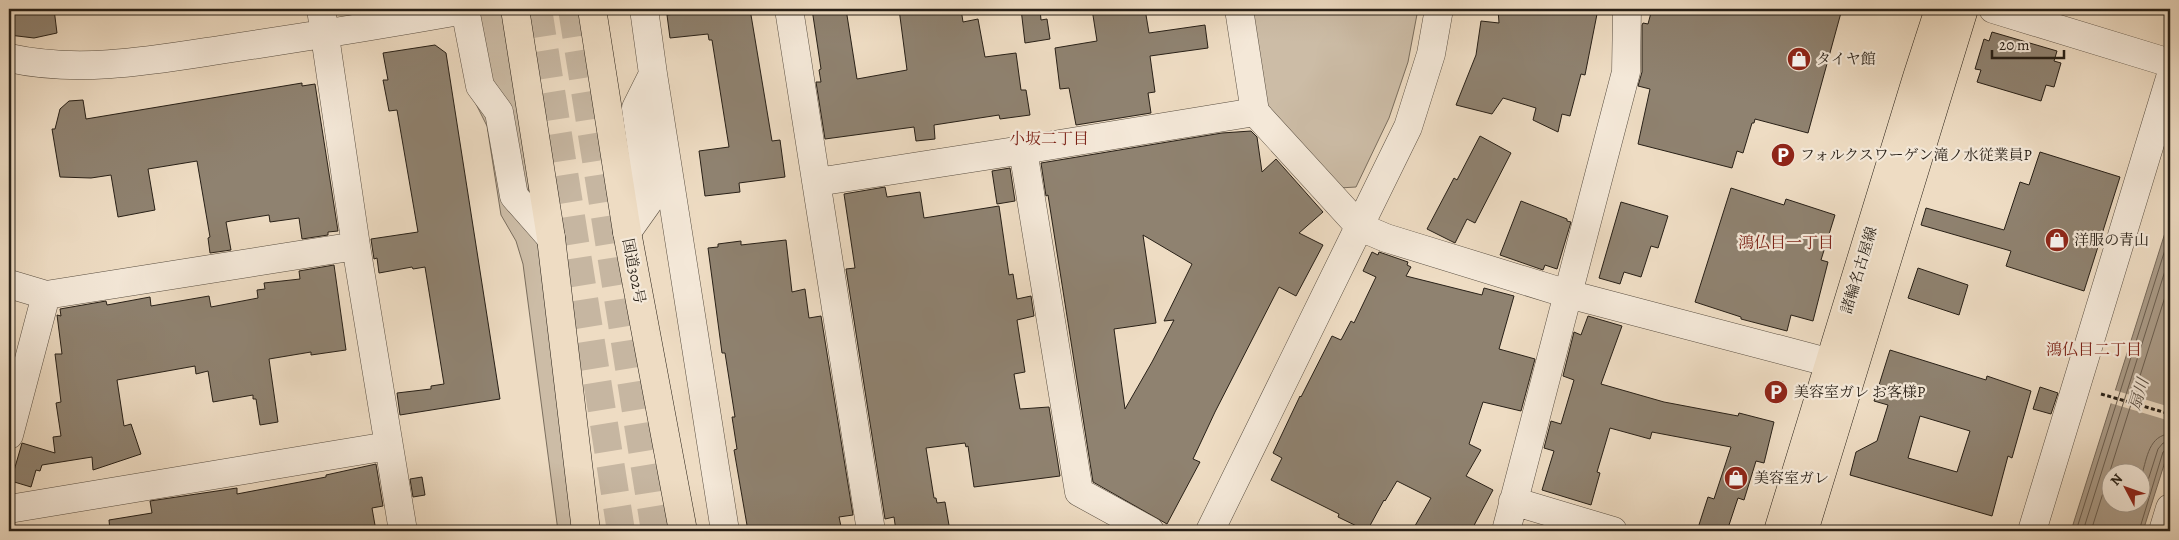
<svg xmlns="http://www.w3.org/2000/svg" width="2179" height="540" viewBox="0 0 2179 540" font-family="Alegreya,'Noto Serif JP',serif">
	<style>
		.green { fill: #ccbca6; stroke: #7a6e5e }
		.water { fill: #ab9c89; stroke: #776a5b; fill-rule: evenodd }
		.pier { fill: #eedcc3 }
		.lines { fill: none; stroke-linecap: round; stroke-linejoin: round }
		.shore { stroke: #6a5e50; stroke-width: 1 }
		.building { fill: #8f8270; stroke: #282017; fill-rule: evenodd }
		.highway-tunnel { stroke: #c6b6a1; stroke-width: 28; stroke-dasharray: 28 14; stroke-linecap: butt }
		.minor-casing { stroke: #5a4f42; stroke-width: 29 }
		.major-casing { stroke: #282017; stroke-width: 29 }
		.highway-casing { stroke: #282017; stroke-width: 29 }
		.path { stroke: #282017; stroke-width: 3; stroke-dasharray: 4 2.5; stroke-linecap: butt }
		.minor { stroke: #f4e8d8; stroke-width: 28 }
		.major { stroke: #eedcc3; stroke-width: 28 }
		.highway { stroke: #eedcc3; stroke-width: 28 }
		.labels { text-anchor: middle; stroke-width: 4.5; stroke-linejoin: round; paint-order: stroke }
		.poi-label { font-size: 15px; fill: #282017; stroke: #f4e8d8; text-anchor: start }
		.street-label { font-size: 15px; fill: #282017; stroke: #f4e8d8 }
		.neighbourhood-label { font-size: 16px; fill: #7a1f14; stroke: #f4e8d8 }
		.water-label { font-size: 16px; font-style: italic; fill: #564b3f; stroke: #f4e8d8 }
	</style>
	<rect width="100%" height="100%" fill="#eedcc3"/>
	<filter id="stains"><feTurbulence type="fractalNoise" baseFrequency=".004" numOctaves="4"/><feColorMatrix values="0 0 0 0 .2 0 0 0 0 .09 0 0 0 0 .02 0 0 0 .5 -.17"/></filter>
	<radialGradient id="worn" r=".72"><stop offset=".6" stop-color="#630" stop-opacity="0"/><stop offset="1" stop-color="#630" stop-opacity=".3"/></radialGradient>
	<path class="green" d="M473 9H502L529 184V190L526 192 490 93Z
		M1248 9H1418L1408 62 1389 118 1356 187 1339 188 1262 107Z
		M472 96 481 100 539 248 573 531H558L523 264 516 241 501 215 487 126Z"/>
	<path class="water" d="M2170 217V446L2143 531H2071ZM2112 472H2142V502H2112Z"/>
	<path class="pier" d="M2114 390 2170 407V421L2110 403Z"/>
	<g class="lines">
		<path class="shore" d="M2142 474C2147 458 2149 435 2170 434
			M2142 499 2158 449 2163 443 2170 442
			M2076 531 2170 234
			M2083 531 2170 255
			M2091 531 2170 281
			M2139 531 2163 452 2170 448"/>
	</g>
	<path class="building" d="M9 9H54L57 33 34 38 9 35Z
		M714 9H750L772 141 780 140 785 177 739 183 740 192 705 196 699 151 729 147 712 40H709L708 34 670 38 667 15Z
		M812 9H846L857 79 907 70 899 9H961L963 22 978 19 985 57 1016 53 1021 90H1026L1030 115 1000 119 999 115 934 125 935 139 916 141 914 127 825 139 816 82H821L819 70 821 69Z
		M1021 9H1040L1041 20 1047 19 1050 39 1025 43Z
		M1092 9H1145L1149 33 1205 25 1208 48 1150 56 1155 92 1148 93 1151 113 1076 125 1069 88 1060 89 1055 48 1097 41Z
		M1498 9H1598L1585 75 1581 74 1570 116 1562 114 1558 132 1533 120 1536 108 1503 98 1492 114 1456 105 1476 55 1481 21 1499 23Z
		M1652 9H1842L1808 133 1755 119 1754 123H1752L1743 153 1737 151 1732 168 1638 144 1650 89 1638 86 1642 72V25L1643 23 1648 24Z
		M1992 32 2057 51 2054 61 2061 63 2054 87 2046 85 2041 101 1977 82 1981 70 1975 69 1984 39 1989 41Z
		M435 45 446 53 500 399 400 415 397 393 431 389V386L444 384 425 267 413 269 412 267 379 273 377 258 374 259 371 239 418 232 397 110 389 111 383 80H388L383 53Z
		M302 83V86L315 84 338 231 328 232V235L302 239 299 218 270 222 269 215 231 221 226 222 231 250 210 253 208 238 210 237 197 161 148 169 155 210 118 217 111 175 91 178 60 177 52 129H55L60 109 69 101 83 100 86 119Z
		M1251 131 1257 137 1262 172 1276 159 1323 212 1299 233 1323 245 1296 296 1279 287 1215 412 1193 459 1200 462 1167 524 1093 482 1048 195 1046 196 1041 163 1222 133ZM1143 235 1192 264 1164 321 1174 320 1152 362 1125 409 1114 329 1156 323Z
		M1480 136 1511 153 1475 223 1467 219 1455 243 1427 229 1454 178 1457 180Z
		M2040 152 2120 177 2084 291 2006 266 2011 251 1921 225 1926 208 2004 230 2020 182 2029 185Z
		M1010 168 1015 201 997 204 992 171Z
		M885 187 887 197 920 192 924 218 999 206 1009 275 1013 274 1017 299 1031 296 1034 316 1017 320 1025 372 1014 374 1020 409 1049 407 1060 476 974 487 968 446 966 447 965 443 926 448 934 498H936L937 503 945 502 950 531H896L894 517 885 519 846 269 855 268 844 194Z
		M1731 188 1784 205 1786 199 1835 215 1821 260 1828 262 1813 321 1791 315 1787 331 1741 319V317L1695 302Z
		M1521 201 1567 219V221L1571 222 1557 269 1545 265 1543 270 1500 255Z
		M1621 202 1668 216 1658 248 1651 246 1641 277 1624 272 1620 284 1599 278Z
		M786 240 792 292 805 289 809 318 821 316 853 515 839 517 842 531H748L734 450 737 449 732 417H735L725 353H722L708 248 718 247V244L741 241V245Z
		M1372 252 1378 255 1379 252 1408 262 1407 265 1411 267 1406 276 1482 295 1484 288 1514 296 1499 349 1535 359 1521 411 1483 402 1469 444 1481 450 1466 476 1493 490 1471 531H1412L1431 498 1397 481 1385 501 1384 500 1367 531 1338 517 1339 514 1271 480 1282 458 1273 453 1300 396 1301 397 1332 336 1341 340 1351 321 1354 323 1376 277 1363 271Z
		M334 265 346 350 311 355V352L269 359 278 422 260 425 256 399H253V395L213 402 208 371 196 374 195 366 117 380 124 426 131 424 141 454 93 470 92 457 42 465 40 471 36 470 31 487 11 481 22 443 55 453 53 437 61 436 56 403 61 402 55 354H62L57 315 61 316 60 309 106 301 107 305 150 297 151 306 209 296 211 307 258 298 257 290 265 289 264 283 300 279 299 271Z
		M1918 268 1968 285 1959 315 1908 298Z
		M1588 316 1622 326 1601 384 1664 402 1738 416 1739 413 1774 422 1764 463 1756 461 1744 500 1738 498 1727 531H1697L1708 497 1714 499 1731 447 1652 432 1650 439 1610 428 1597 472 1600 473 1591 505 1542 490 1554 451 1544 448 1551 421 1561 424 1574 380 1563 376 1574 332 1581 335Z
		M1890 350 1986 380 1987 376 2031 391 2012 458 2008 456 1992 516 1850 475 1856 452 1877 441 1888 405 1874 401ZM1920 416 1970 431 1957 472 1908 458Z
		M2040 387 2058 393 2051 414 2033 409Z
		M376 464 383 506 372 508 376 531H283V526L257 531H110L109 520 152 513 150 501 237 488V494L326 477V475Z
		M422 477 425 495 413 497 410 479Z"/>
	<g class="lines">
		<path class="highway-tunnel" d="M538 9 621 531
			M572 9 655 531"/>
		<g class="minor-casing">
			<path id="minor" d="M321 9 356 246 403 531
				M465 9 480 86 499 112 514 196 551 238
				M644 9 653 74 725 531
				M789 9 871 531
				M1239 9 1255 112 1360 227 1386 238 1568 294 1831 363
				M1993 9 2170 63
				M9 58C81 74 154 60 226 49 306 37 386 24 465 10
				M1023 150 1255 112
				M817 182 1023 150 1079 492 1150 531
				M627 232 649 201 636 108 653 74
				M9 284 46 295 356 246
				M9 435 46 295
				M1513 501 1613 531
				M9 509 388 446
				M1210 531 1408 127 1431 54 1439 9
				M1506 531 1626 72 1627 9
				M2032 531 2170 78
				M2163 531 2170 508"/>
		</g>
		<g class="major-casing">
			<path id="major" d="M1778 531 1917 77 1939 9
				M1804 531 1964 9"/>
		</g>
		<g class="highway-casing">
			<path id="highway" d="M515 9 551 238 586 531
				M592 9 627 232 683 531"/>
		</g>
		<path class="path" d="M2101 394 2170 414"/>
		<use href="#minor" class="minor"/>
		<use href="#major" class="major"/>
		<use href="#highway" class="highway"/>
	</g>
	<defs>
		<g id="shop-disc" transform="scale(1.25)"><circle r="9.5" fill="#8f2418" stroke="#f4e8d8"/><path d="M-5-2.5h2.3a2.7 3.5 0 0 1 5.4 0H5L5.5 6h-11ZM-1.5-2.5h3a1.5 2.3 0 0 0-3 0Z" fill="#fff"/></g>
		<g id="parking-disc" transform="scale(1.25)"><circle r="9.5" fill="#8f2418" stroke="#f4e8d8"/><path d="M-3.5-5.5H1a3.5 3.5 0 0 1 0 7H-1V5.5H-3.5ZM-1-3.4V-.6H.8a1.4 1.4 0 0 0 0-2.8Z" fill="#fff"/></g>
	</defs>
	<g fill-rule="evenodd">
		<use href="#shop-disc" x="1799" y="59"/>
		<use href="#parking-disc" x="1783" y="155"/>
		<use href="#shop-disc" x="2057" y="240"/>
		<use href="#parking-disc" x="1776" y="392"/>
		<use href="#shop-disc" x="1736" y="478"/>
	</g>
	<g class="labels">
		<g class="poi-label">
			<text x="1816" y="64">タイヤ館</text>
			<text x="1800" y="160">フォルクスワーゲン滝ノ水従業員P</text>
			<text x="2074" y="245">洋服の青山</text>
			<text x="1794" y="397">美容室ガレ お客様P</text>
			<text x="1754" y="483">美容室ガレ</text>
		</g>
		<g class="street-label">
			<text transform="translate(1859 270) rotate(-73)" y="5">諸輪名古屋線</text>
			<text transform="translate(634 271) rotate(79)" y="5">国道302号</text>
		</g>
		<g class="neighbourhood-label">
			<text x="1049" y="144">小坂二丁目</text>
			<text x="1786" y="248">鴻仏目一丁目</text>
			<text x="2094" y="355">鴻仏目二丁目</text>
		</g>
		<g class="water-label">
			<text transform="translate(2138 394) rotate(-73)" y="6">扇川</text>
		</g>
	</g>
	<rect width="2179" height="540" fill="none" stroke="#eedcc3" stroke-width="30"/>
	<rect x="10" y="10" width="2159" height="520" fill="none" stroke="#282017" stroke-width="2.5"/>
	<rect x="15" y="15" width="2149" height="510" fill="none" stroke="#282017"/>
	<g transform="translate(2126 488) rotate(311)"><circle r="24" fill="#f4e8d8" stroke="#a2988b"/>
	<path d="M0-4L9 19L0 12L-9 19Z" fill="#8f2418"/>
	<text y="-8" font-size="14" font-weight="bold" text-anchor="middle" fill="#282017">N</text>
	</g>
	<path d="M1992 50v8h72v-8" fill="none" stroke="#282017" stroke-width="2.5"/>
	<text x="1999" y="50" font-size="15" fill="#282017" stroke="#f4e8d8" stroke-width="4" paint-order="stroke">20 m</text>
	<rect width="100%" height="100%" filter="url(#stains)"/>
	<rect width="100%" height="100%" fill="url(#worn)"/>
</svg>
